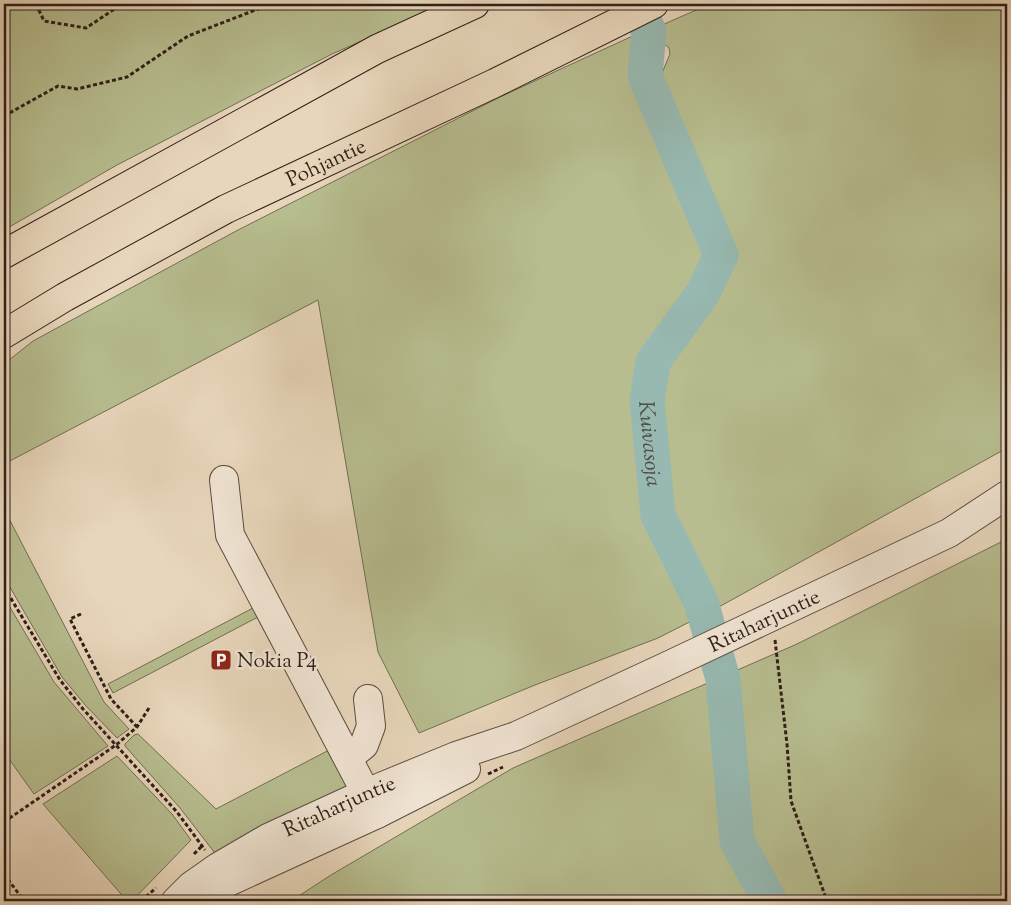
<svg xmlns="http://www.w3.org/2000/svg" width="1011" height="905" viewBox="0 0 1011 905" font-family="'Sorts Mill Goudy',serif">
	<style>
		.green { fill: #b7bd8f; stroke: #726e54 }
		.lines { fill: none; stroke-linecap: round; stroke-linejoin: round }
		.river { stroke: #97b9b1; stroke-width: 35 }
		.minor-casing { stroke: #5c4d41; stroke-width: 30 }
		.highway-casing { stroke: #2e1f18; stroke-width: 30 }
		.path { stroke: #2e1f18; stroke-width: 3; stroke-dasharray: 4 2.5; stroke-linecap: butt }
		.minor { stroke: #f0e4d3; stroke-width: 28 }
		.highway { stroke: #e8d6bb; stroke-width: 28 }
		.labels { text-anchor: middle; stroke-width: 5; stroke-linejoin: round; paint-order: stroke }
		.street-label { font-size: 21px; fill: #2e1f18; stroke: #f0e4d3 }
		.poi-label { font-size: 21px; fill: #2e1f18; stroke: #f0e4d3; text-anchor: start }
		.water-label { font-size: 22px; font-style: italic; fill: #4e4d46; stroke: #f0e4d3 }
	</style>
	<rect width="100%" height="100%" fill="#e8d6bb"/>
	<filter id="stains"><feTurbulence type="fractalNoise" baseFrequency=".004" numOctaves="4"/><feColorMatrix values="0 0 0 0 .2 0 0 0 0 .09 0 0 0 0 .02 0 0 0 .5 -.17"/></filter>
	<radialGradient id="worn" r=".72"><stop offset=".6" stop-color="#630" stop-opacity="0"/><stop offset="1" stop-color="#630" stop-opacity=".3"/></radialGradient>
	<path class="green" d="M4 4H445L332 54 117 165 4 230Z
		M710 4H1007V448L717 608 658 638 535 685 419 733 378 652 318 300 4 464V364L33 341 238 230 502 96 637 34 643 48 637 67 638 76 659 129 664 150 680 143 663 83 662 73 670 54 669 48 661 41 655 28Z
		M4 509 104 702 129 729 117 738 86 706 62 677 4 577Z
		M1007 539V901H291L331 875 513 768 797 644Z
		M4 597 54 682 108 746 34 794 4 752Z
		M253 608 258 617 113 693 108 684Z
		M138 734 216 809 331 749 347 784 346 791 218 857 180 808 125 746V744L134 735Z
		M117 756 172 814 191 840 132 901H127L43 804Z"/>
	<g class="lines">
		<path class="river" id="s1" d="M636 4 649 31 645 76 721 255 703 293 653 362 647 400 658 515 701 602 723 679 737 841 770 901"/>
		<g class="minor-casing">
			<g id="minor">
				<path d="M224 480 230 535 377 814"/>
				<path d="M348 758 364 745 371 726 368 699"/>
				<path d="M200 900 226 883 377 814 466 769"/>
				<path id="s2" d="M176 901 191 886 218 867 268 838 366 793 456 756 516 736 663 668 949 533 1007 495"/>
			</g>
		</g>
		<g class="highway-casing">
			<g id="highway">
				<path d="M4 254 377 49 475 4"/>
				<path id="s3" d="M4 334 65 297 226 209 495 83 654 4"/>
			</g>
		</g>
		<path class="path" d="M36 4 44 21 86 28 122 4
			M4 116 58 86 77 89 127 77 188 36 271 4
			M4 587 60 680 83 709 177 812 205 850
			M81 614 70 619 111 699 137 727
			M775 640 787 744 791 801 827 901
			M488 774 503 767
			M4 822 116 745 137 727 149 708
			M194 854 202 846
			M4 874 24 901
			M141 901 156 888"/>
		<use href="#minor" class="minor"/>
		<use href="#highway" class="highway"/>
	</g>
	<defs>
		<g id="parking-square" transform="scale(1.125)"><rect x="-9" y="-9" width="18" height="18" rx="4" fill="#8f2418" stroke="#f0e4d3"/><path d="M-3.5-5.5H1a3.5 3.5 0 0 1 0 7H-1V5.5H-3.5ZM-1-3.4V-.6H.8a1.4 1.4 0 0 0 0-2.8Z" fill="#fff"/></g>
	</defs>
	<g fill-rule="evenodd">
		<use href="#parking-square" x="221" y="660"/>
	</g>
	<g class="labels">
		<g class="street-label">
			<text dy="7" stroke="none"><textPath href="#s3" startOffset="365">Pohjantie</textPath></text>
			<text dy="7" stroke="none"><textPath href="#s2" startOffset="654">Ritaharjuntie</textPath></text>
			<text dy="7" stroke="none"><textPath href="#s2" startOffset="190">Ritaharjuntie</textPath></text>
		</g>
		<g class="poi-label">
			<text x="237" y="667">Nokia P4</text>
		</g>
		<g class="water-label">
			<text dy="8" stroke="none"><textPath href="#s1" startOffset="479">Kuivasoja</textPath></text>
		</g>
	</g>
	<rect width="1011" height="905" fill="none" stroke="#e8d6bb" stroke-width="20"/>
	<rect x="5" y="5" width="1001" height="895" fill="none" stroke="#2e1f18" stroke-width="2.5"/>
	<rect x="10" y="10" width="991" height="885" fill="none" stroke="#2e1f18"/>
	<rect width="100%" height="100%" filter="url(#stains)"/>
	<rect width="100%" height="100%" fill="url(#worn)"/>
</svg>
